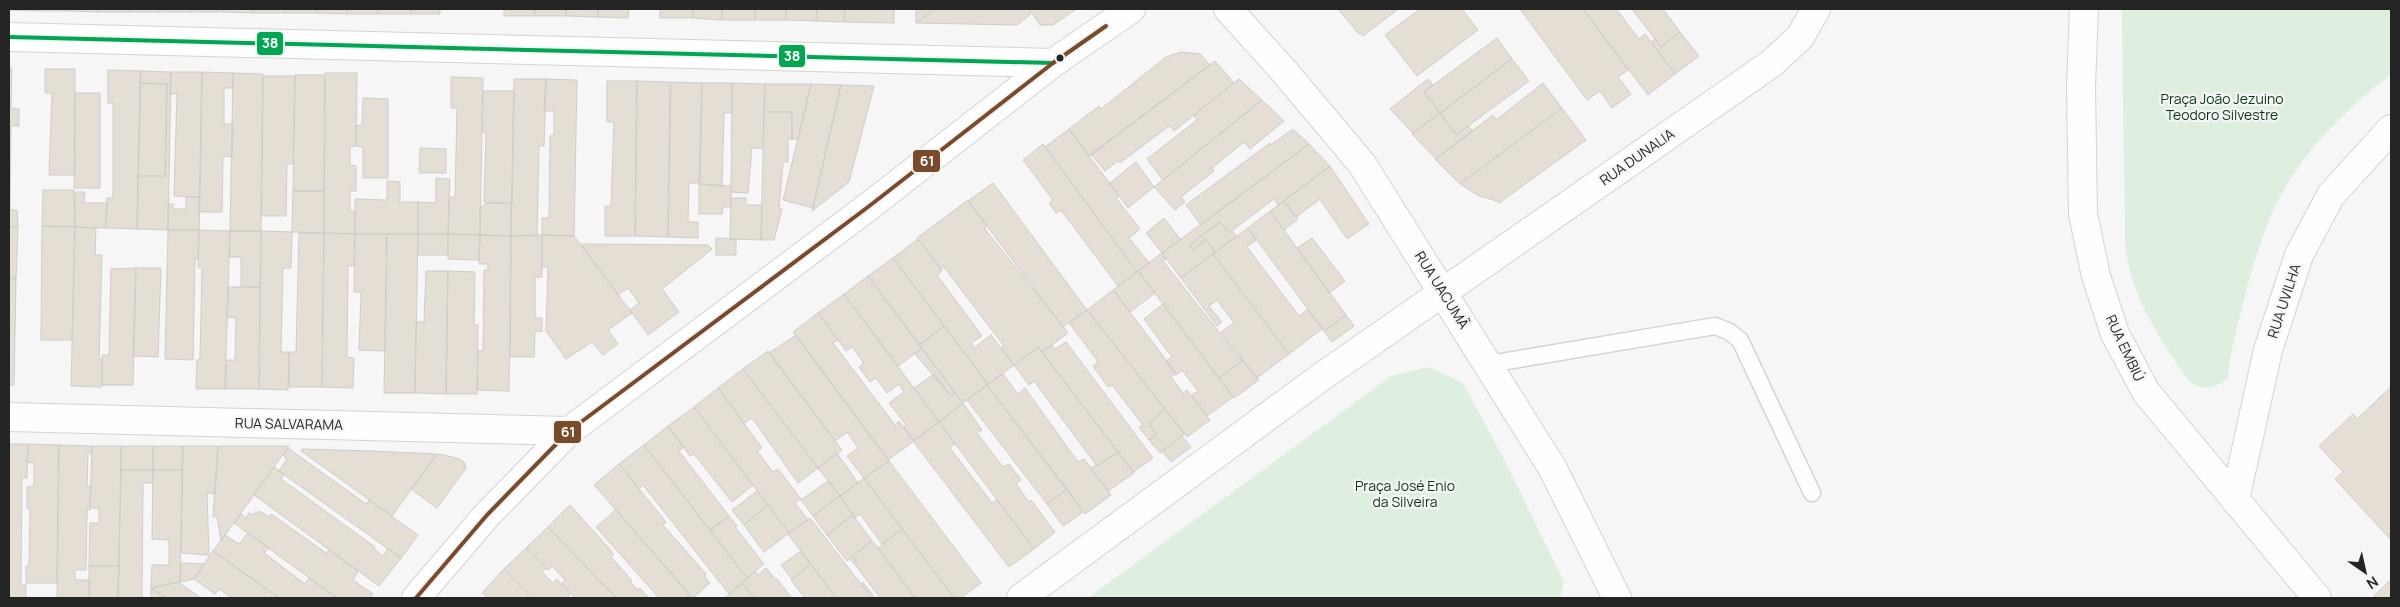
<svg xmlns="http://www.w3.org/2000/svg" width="2400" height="607" viewBox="0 0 2400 607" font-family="Manrope,sans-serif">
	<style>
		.green { fill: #deeedf }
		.building { fill: #e4ded5; stroke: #cdcdcd }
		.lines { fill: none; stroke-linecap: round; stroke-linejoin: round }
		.lane-casing { stroke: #d3d3d3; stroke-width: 19 }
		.street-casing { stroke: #d3d3d3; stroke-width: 30 }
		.lane { stroke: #fefefe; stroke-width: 16 }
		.street { stroke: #fefefe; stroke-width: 28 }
		.bus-1-casing { stroke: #f5f5f7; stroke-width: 8 }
		.bus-2-casing { stroke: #f5f5f7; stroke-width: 8 }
		.bus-1 { stroke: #00a651; stroke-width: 4 }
		.bus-2 { stroke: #7a4b2a; stroke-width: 4 }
		.bus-dot { fill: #242424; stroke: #f5f5f7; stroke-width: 2 }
		.labels { text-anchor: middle; stroke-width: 4.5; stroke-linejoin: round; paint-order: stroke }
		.park-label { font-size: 14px; fill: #0c3713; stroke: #f5f5f7 }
		.street-label { font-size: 14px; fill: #242424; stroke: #f5f5f7 }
		.line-badge { stroke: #f5f5f7; stroke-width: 2 }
		.badge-label { font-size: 14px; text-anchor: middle; font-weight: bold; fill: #fff }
	</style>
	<rect width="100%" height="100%" fill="#f6f6f6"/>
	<path class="green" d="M2122 9H2391V75C2345 108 2298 157 2274 209 2259 241 2250 277 2241 311 2236 333 2229 356 2228 378 2218 387 2205 391 2193 384 2185 379 2179 367 2174 359 2150 323 2129 287 2125 243Z
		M1429 367 1463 383 1506 463 1564 582 1560 598H1088L1391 376Z"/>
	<path class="building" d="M9 9H35V11L9 10Z
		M35 9H67V11H35Z
		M67 9H98V12L67 11Z
		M98 9H130V12H98Z
		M130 9H160V12H130Z
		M160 9H192V12H160Z
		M192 9H223V12H192Z
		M223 9H253V13L223 12Z
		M253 9H285V13H253Z
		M285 9H317V13H285Z
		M317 9H347V14L317 13Z
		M347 9H378V14H347Z
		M378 9H411V14H378Z
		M411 9H440V14H411Z
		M504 9H535V16H504Z
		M535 9H566V16H535Z
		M566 9H598V17L566 16Z
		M598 9H629L628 18 598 17Z
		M660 9H693V18H660Z
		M693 9H722V20L693 18Z
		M722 9H755V20H722Z
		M755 9H786V20H755Z
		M786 9H817L816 21 786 20Z
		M817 9H845L844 22 816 21Z
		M845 9H894V23L844 22Z
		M916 9H935L916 23Z
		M935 9H1076L1053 25H1040L1032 13 1017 25 916 23Z
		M1338 9H1398L1363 36 1361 33 1359 34Z
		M1420 9H1462L1478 30 1417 76 1385 35Z
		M1520 9H1583L1628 70 1618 77 1631 94 1612 108 1600 91 1587 100Z
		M1583 9H1616L1639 39 1645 34 1675 74 1648 95Z
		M1632 9H1663L1680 32 1661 47Z
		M1680 32 1699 56 1675 74 1651 42 1655 39 1661 47Z
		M1497 38 1512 59 1440 113 1424 92Z
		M1181 52 1200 54 1210 65 1090 156 1069 129 1099 106 1101 109 1166 57Z
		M1512 59 1529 81 1456 135 1440 113Z
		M1215 61 1234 83 1174 131 1169 126 1120 163 1118 161 1105 171 1091 154Z
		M9 68H12L11 108 19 109V126H11L10 210H17L18 227H9Z
		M45 69H75V175H49L52 93H45Z
		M108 70 141 71 137 229 106 228 107 198H113V103H108Z
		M141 71 171 72 168 230 137 229 138 176H165L167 84 140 83Z
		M171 72H202L200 197 174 196 177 94H170Z
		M202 72 233 73V88H224V124H233L232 157 223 156 222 212H199Z
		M233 73 263 74 261 231H230Z
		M325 73H357L356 146 350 147V165L356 166V191H350V211H355V234L324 233Z
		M295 75H325L324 191H293Z
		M263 76H295L293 164H287L286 216H261Z
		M451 77 483 78 480 235 448 234 449 197H455L457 108H451Z
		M514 79H546L544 146H539L537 236H511Z
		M546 79 577 80 574 236 542 235V218H549L550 136 554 135V111H544Z
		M1239 79 1262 100 1163 180 1147 159 1197 120 1194 115Z
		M1428 79 1433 85 1424 92 1440 113 1413 133 1390 109Z
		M607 81H637L635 236H605V206H611L614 122H607Z
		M637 81 670 82 668 237 635 236Z
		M671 82 702 83 700 183H689L688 222H698V238L668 237Z
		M140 83 167 84 165 176H138Z
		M702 83H732V113H724L722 186 699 184Z
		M732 83 765 84 763 148H752L748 193 731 192Z
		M1543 83 1562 108 1460 184 1435 159 1493 115 1496 120Z
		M765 84H811L798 139H792V112H764Z
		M811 84 841 85 813 208 783 200Z
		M841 85 874 86 849 182 812 211Z
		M483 91H514L512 203 484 202 486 132H482Z
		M75 93H100V188H74Z
		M363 98 388 99V178H363V147L356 146V126L362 125Z
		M1262 100 1284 121 1250 149 1244 142 1212 168 1214 171 1181 197 1185 202 1175 210 1154 187Z
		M1562 108 1586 140 1499 203 1497 201 1479 196 1460 184Z
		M764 112H792V139H788V162H783L779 209H782L774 240H761Z
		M1440 113 1456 135 1468 126 1473 131 1436 159 1412 134Z
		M1069 129 1119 196 1116 198 1140 229 1129 238 1149 263 1137 272 1045 147Z
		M1293 129 1309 144 1201 225 1186 205 1270 143 1271 145Z
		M1043 144 1137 272 1118 286 1061 210 1056 213 1049 203 1053 200 1023 160Z
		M1309 144 1330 166 1278 205 1274 199 1229 233 1220 222 1194 240 1190 245 1193 250 1206 239 1215 252 1181 278 1162 253Z
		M420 148 446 149V173H419Z
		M1136 162 1154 187 1128 208 1110 183Z
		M1330 166 1369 224 1347 239 1320 199 1296 217 1284 201Z
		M436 178 450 179 448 234H418V202L436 203Z
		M387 181 400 182V202H418V234H355V199L387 200Z
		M993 183 1087 310 1063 327 968 201Z
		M699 184 731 186V207H723L722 214H699Z
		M43 190H74L75 227 42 226Z
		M293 191H324V233L292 232Z
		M75 192H85L84 203H107L106 228 75 227Z
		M186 197H200L199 230H168V204H173V209H186Z
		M731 198H746V205H762L761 240 730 239Z
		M968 200 987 226 984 228 1068 333 1042 352 1038 347 1014 365 1001 348 1004 346 944 267 941 269 917 238Z
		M1284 201 1298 219 1284 230 1270 211Z
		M487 203 511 204V236L480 235V208Z
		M1270 211 1346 315 1324 331 1248 228Z
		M1164 218 1181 240 1162 253 1146 233Z
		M1220 222 1229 233 1232 231 1237 236 1215 252 1206 239 1193 250 1190 245Z
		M42 226 75 227 72 340H41Z
		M9 227H18L16 279 9 278Z
		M75 227 96 228 95 255H102L99 359H102V387L71 386Z
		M1248 228 1256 240 1247 247 1299 316 1308 309 1322 329 1289 354 1213 254Z
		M168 230H199L198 259H195L193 360 165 359Z
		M199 230 230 231 225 389H196L197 360 200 359 202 268H198Z
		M230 231H261L260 287H241V257H229Z
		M261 231 292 232 291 268H283L281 352H289L288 390 259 389Z
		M299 233H324L322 387H289V352H296Z
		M324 233 355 234 354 266H348L347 357 354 358 353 388 322 387Z
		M355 234H387L385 351 359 350 361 292H354Z
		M387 234H418L415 393H384Z
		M418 234H448V255H418Z
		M448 234 480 235 479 260 448 259Z
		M480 235 511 236 509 391 477 390 478 351H483L484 270H488V264H479Z
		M542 235V277H535V318H542V332L535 331 534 357H510L511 236Z
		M542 235 574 236 632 313 608 330 618 344 603 355 592 342 566 359 546 331 548 267H542Z
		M716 238 736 239V255H716Z
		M1312 238 1345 281 1329 293 1297 248Z
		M918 239 942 271 937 275 982 336 971 343 974 348 991 335 1014 365 988 384 893 258Z
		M581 244 708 245 712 249 662 289 679 312 648 335 630 310 639 303 628 288 618 295Z
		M1162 253 1166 259 1163 261 1242 361 1219 378 1138 271Z
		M1213 254 1289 354 1257 378 1221 332 1234 323 1217 300 1209 306 1222 322 1217 326 1181 278Z
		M893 258 944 326 919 345 868 276Z
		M136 268 133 385H102V355H109L111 269Z
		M136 268H161L158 357 133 356Z
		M426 271H448L446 394 415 393 416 322H424Z
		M448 271 475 272 474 325H478L477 394H446Z
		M1138 271 1155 293 1130 312 1113 290Z
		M868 276 922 348 898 366 844 294Z
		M9 278 16 279 14 385H9Z
		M228 287H260L259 389H225L227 360H235L236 318 227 317Z
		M1113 290 1176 373 1171 377 1183 393 1187 390 1210 420 1187 437 1087 310Z
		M844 294 939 422 914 441 904 427 906 425 889 403 904 392 899 384 887 393 876 378 870 382 859 367 864 363 852 347 846 351 818 313Z
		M1163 304 1233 397 1207 416 1192 395 1198 391 1182 370 1176 375 1166 361 1172 357 1144 319Z
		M1087 310 1165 409 1149 424 1157 434 1149 440 1139 427 1143 425 1112 385 1108 387 1093 366 1097 363V360L1069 323Z
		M818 313 838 340 833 343 895 425 899 421 914 441 888 460 793 332Z
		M1346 315 1354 326 1332 342 1324 331Z
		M944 326 988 384 963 403 919 345Z
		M796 335 889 461 864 478 847 456 858 448 847 432 835 441 769 353Z
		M1066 342 1153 458 1133 472 1042 352 1052 345 1055 349Z
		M1038 347 1118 452 1097 466 1034 381 1029 385 1014 365Z
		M922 348 955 393 951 396 915 354Z
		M768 351 842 450 818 468 743 369Z
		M1240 358 1259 380 1234 398 1219 378 1242 361Z
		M743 369 818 468 798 483 752 418 744 423 718 388Z
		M934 374 951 396 955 393 963 403 939 422 914 388Z
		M1003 374 1018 394 1025 388 1078 462 1084 459 1111 495 1085 514 987 385Z
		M987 385 1067 489 1047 504 967 400Z
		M2391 387V540L2335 479 2343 472 2319 446 2353 414 2357 419Z
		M718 388 762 448 757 451 773 472 778 469 801 499 795 503 808 520 789 533 694 407Z
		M963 403 982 430 977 433 1003 467 1009 464 1021 480 1016 484 1029 502 1031 500 1055 532 1034 549 939 422Z
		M694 407 753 485 732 502 694 454 690 456 668 426Z
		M1165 409 1184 434 1160 453 1149 440 1157 434 1149 424Z
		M939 422 955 444 950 448 992 503 997 500 1034 549 1009 567 913 441Z
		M668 426 684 447 679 451 729 516 710 530 644 445Z
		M1182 436 1191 447 1171 462 1162 451Z
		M9 444H28L27 478H22L21 585H26V598H9Z
		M28 444 59 445 57 583H26V566H29L30 508 27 509V487L34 486V463L27 462Z
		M59 445 92 446V453H88L87 486H91L90 510H87L86 570H75V580H90L89 598H57Z
		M644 445 747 578 729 594 643 485 639 489 619 464Z
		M92 446H121L119 566H89L90 523H99V508H90Z
		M121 446H153V470H121Z
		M153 446H183L182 470H153Z
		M183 446H218L215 494 207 493 209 555 181 553Z
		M218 446H289L221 541 217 517H213Z
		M288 448 366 504 369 500 418 535 401 558 279 471 287 459 283 455Z
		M302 449 372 451 437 454 392 516 301 451Z
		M1118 452 1134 473 1108 491 1091 468 1096 465 1097 466Z
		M837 453 858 483 840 496 818 468Z
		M439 454 460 459 465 463 466 468 437 508 411 489 436 455Z
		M889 461 981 583 961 598H954L864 478Z
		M619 464 666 522 663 525 706 574 704 576 710 583 693 598 594 485Z
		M274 467 284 474 281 479 375 547 374 549 383 556 388 548 401 558 379 586 254 495Z
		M121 470H153V483H143L142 597 151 598H118Z
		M153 470H182L180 582 151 588 152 565H169V540L152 539Z
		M864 478 902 529 882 544 860 514 855 518 840 496Z
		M828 481 840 496 813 516 801 500Z
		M1067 489 1083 512 1063 526 1047 504Z
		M757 491 768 505 744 525 732 510Z
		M840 496 853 515 827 535 813 516Z
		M570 505 614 554 611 557 632 581 630 582 638 590 640 588 649 598H616L548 527Z
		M768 505 789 533 764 552 744 525Z
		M616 510 692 598H659L596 527Z
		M256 511 258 513 260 511 269 517 271 514 326 553 329 550 358 571 353 580 373 594 370 598H337L234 523 241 514 246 518 249 513 253 515Z
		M853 515 872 541 852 556 859 565 857 567 850 559 847 561 827 535Z
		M729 516 737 526 735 527 764 564 747 578 710 530Z
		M810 518 861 584 872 598H836L788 534Z
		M548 527 616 598H575L562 584 565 580 552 566 548 570 526 548Z
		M902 529 954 598H915L878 548Z
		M248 533 269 548 264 553 305 584 309 578 337 598H279L213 551 225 535 239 544Z
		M872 541 878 548 915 598H880L857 567 859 565 852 556Z
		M526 548 546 568 542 572 553 583 557 579 570 593 568 598H533L504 569Z
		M213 551 279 598H232L219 589 215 594 194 579Z
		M801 551 811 564 792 579 781 565Z
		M181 563 204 564 194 579 180 582Z
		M811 564 836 598H805L791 580Z
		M89 566H119L118 598H89Z
		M766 568 776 580 777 579 792 598H754L742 583 755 571 758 575Z
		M504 569 533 598H488L482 593Z
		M2389 581 2391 584V598H2376L2374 596Z
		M178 582 201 598H166L151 588Z
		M863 582 875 598H872L861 584Z
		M742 583 754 598H725L730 594Z
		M151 588 166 598H151Z"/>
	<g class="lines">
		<g class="lane-casing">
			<path id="lane" d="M1489 364 1715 326 1728 331 1740 340 1812 493"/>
		</g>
		<g class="street-casing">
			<path id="street" d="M1228 9 1283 70 1362 164 1553 469 1617 598
				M2084 9 2081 86 2083 214 2096 276 2115 334 2146 392 2317 598
				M9 37 1053 63
				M9 417 569 431
				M2235 500 2268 350 2299 255 2331 195 2391 129
				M416 598 487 515 569 431 868 207 1053 63 1131 9
				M1021 598 1317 380 1772 63 1800 37 1816 9"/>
		</g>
		<use href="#lane" class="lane"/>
		<use href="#street" class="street"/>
		<g class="bus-1-casing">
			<path id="bus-1" d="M9 37 1053 63"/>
		</g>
		<g class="bus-2-casing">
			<path id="bus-2" d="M416 598 487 515 569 431 868 207 1053 63 1106 26"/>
		</g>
		<use href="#bus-1" class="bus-1"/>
		<use href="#bus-2" class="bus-2"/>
	</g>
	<circle class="bus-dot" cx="1060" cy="58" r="4.5"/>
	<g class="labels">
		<g class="park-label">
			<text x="2222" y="104">Praça João Jezuino<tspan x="2222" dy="16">Teodoro Silvestre</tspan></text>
			<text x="1405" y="491">Praça José Enio<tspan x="1405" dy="16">da Silveira</tspan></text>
		</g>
		<g class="street-label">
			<text transform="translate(1637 157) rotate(-35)" y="5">RUA DUNALIA</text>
			<text transform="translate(1442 290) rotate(58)" y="5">RUA UACUMÃ</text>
			<text transform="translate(2284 301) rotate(-72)" y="5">RUA UVILHA</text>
			<text transform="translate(2125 348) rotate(65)" y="5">RUA EMBIÚ</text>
			<text transform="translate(289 424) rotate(1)" y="5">RUA SALVARAMA</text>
		</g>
	</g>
	<g class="line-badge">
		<rect x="256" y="31" width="28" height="25" rx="5" fill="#00a651"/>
		<rect x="778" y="44" width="28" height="24" rx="5" fill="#00a651"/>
		<rect x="912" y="149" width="29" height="24" rx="5" fill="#7a4b2a"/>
		<rect x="553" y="420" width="29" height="24" rx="5" fill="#7a4b2a"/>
	</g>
	<g class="badge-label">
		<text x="270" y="48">38</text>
		<text x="792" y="61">38</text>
		<text x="927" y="166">61</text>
		<text x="568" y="437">61</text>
	</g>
	<rect width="2400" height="607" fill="none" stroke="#242424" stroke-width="20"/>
	<g transform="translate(2365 572) rotate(146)" stroke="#f5f5f7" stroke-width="4" paint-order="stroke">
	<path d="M0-4L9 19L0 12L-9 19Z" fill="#242424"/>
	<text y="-8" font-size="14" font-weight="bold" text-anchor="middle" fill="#242424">N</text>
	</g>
</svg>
